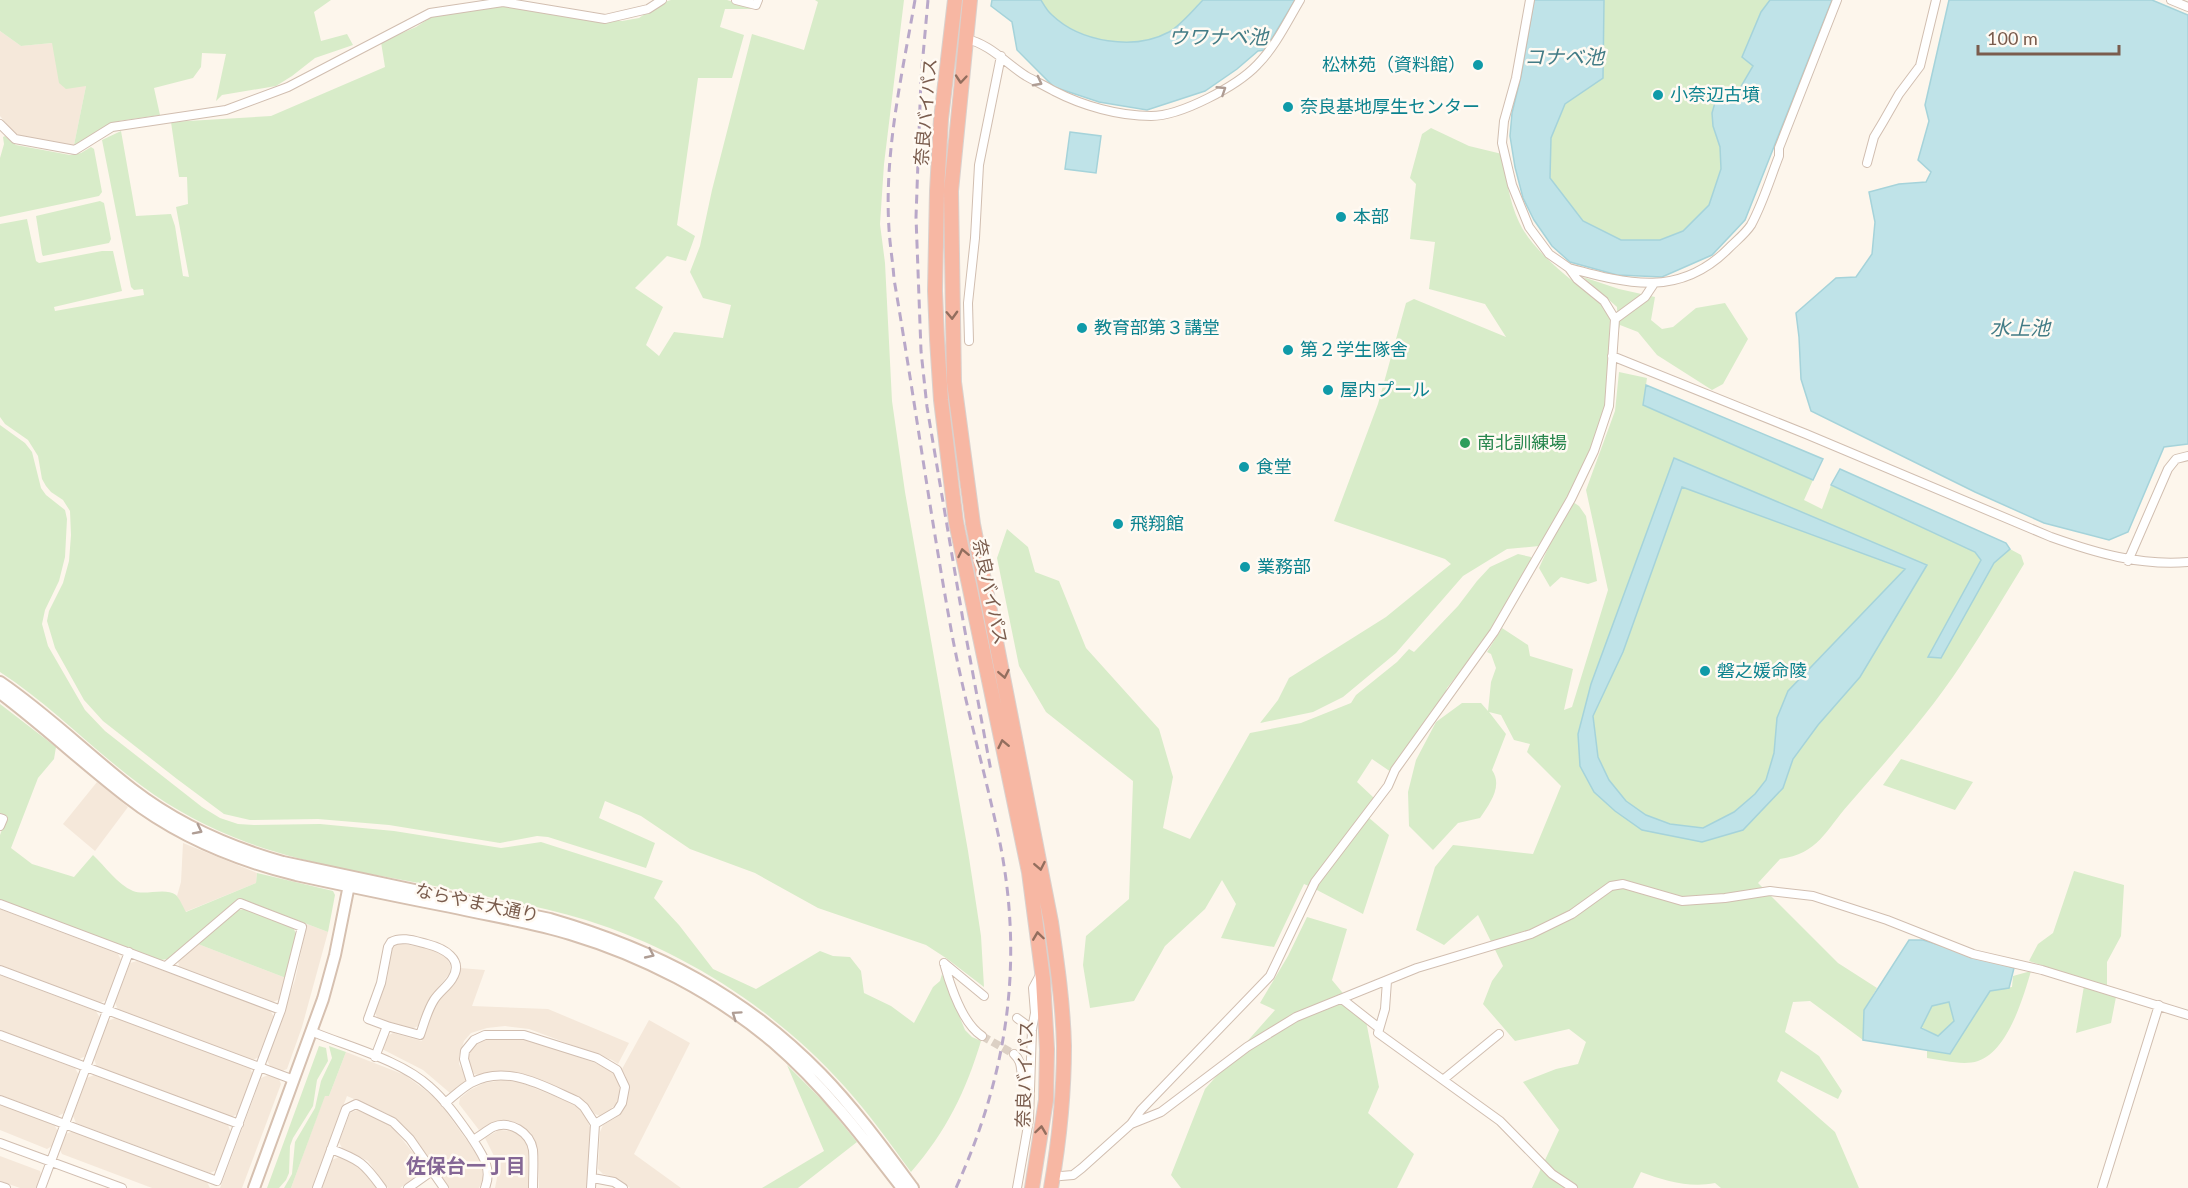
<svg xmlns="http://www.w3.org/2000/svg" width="2188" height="1188" viewBox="0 0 2188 1188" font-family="Lato,'Noto Sans JP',sans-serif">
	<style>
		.residential { fill: #f5e8da }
		.green { fill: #d8ecc9; fill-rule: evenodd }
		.water { fill: #bfe3e8; stroke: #a5d3da; stroke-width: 1.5; fill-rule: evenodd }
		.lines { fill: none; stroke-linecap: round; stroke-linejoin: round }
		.street-tunnel { stroke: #dcd0c4; stroke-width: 8; stroke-dasharray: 8 4; stroke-linecap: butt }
		.street-casing { stroke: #d1beb0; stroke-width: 10 }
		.secondary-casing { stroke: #d6c0b0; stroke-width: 14 }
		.highway-casing { stroke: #dad1cd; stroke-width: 16 }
		.street { stroke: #fff; stroke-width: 8 }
		.secondary { stroke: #fff; stroke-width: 10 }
		.highway { stroke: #f7b7a3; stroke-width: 14 }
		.rail { stroke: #b9a8c9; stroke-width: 3; stroke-dasharray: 9 6; stroke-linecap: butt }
		.oneway { stroke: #936e5e }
		.oneway2 { stroke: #af9d94 }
		.culture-dot { fill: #0f9aa8; stroke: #fffaf3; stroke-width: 2 }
		.leisure-dot { fill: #2e9e5b; stroke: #fffaf3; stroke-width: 2 }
		.labels { text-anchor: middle; stroke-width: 5; stroke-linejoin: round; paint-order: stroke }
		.culture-label { font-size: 18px; fill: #0d838f; stroke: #fffaf3; text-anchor: start }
		.street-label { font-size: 18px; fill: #7a5c4d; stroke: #fffaf3 }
		.leisure-label { font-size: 18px; fill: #27864d; stroke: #fffaf3; text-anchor: start }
		.water-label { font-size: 20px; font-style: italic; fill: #437c86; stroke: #fffaf3 }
		.neighbourhood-label { font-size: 20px; font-weight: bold; fill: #846695; stroke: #fffaf3 }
	</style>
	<rect width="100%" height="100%" fill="#fdf6ec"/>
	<path class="residential" d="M0 31 21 46 52 43 86 86 74 145 17 136 0 116Z
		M97 782 128 807 95 851 63 824Z
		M183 843 257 873 256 883 185 912 177 896 181 882Z
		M0 909 118 954 121 960 107 1000 100 1003 0 965Z
		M307 924 328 932 302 1027 287 1069 282 1071 270 1066 267 1060 295 980Z
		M398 943 436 950 444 954 450 964V973L429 999 418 1026 412 1029 378 1019 375 1013 387 979 391 948Z
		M198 944 286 978 280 999 273 1002 179 967 178 960Z
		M137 961 270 1010 274 1017 259 1057 253 1060 118 1010 115 1002 130 963Z
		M460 968 485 970 472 1006 548 1009 629 1043 618 1064 612 1060 529 1029 505 1026 487 1028 471 1033 464 1041 459 1057V1064L466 1077 464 1084 450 1093 423 1070 382 1049 387 1036 393 1033 422 1041 434 1006 456 981Z
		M0 975 96 1011 100 1018 86 1056 79 1059 0 1030Z
		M115 1018 250 1068 253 1075 238 1114 231 1117 97 1067 94 1059 108 1021Z
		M649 1020 690 1043 634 1154 681 1188H630L619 1179 603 1174 598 1169 600 1132 603 1125 615 1118 624 1107 628 1094 626 1077 622 1069Z
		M490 1037 530 1039 606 1067 616 1076 619 1084 620 1092 617 1103 608 1112 600 1116 595 1114 585 1101 578 1097 524 1074 507 1071 479 1075 474 1074 468 1061 469 1053 472 1046 480 1039Z
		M0 1040 75 1068 79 1075 64 1113 58 1116 0 1095Z
		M346 1052 405 1075 437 1099 481 1160 483 1179 479 1188H449L405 1127 388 1114 347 1096 312 1188H291L325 1095 329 1096Z
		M94 1075 228 1125 231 1133 217 1170 210 1173 76 1123 73 1116 87 1078Z
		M268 1075 279 1079 281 1084 242 1188H220L261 1078Z
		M503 1080 519 1082 569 1102 578 1107 586 1117 591 1130V1140L587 1188H539L538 1151 531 1133 518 1123 506 1120 494 1122 479 1130 459 1104 460 1098 470 1090 484 1083Z
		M0 1104 54 1124 58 1132 52 1146 47 1149 0 1130Z
		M357 1110 376 1117 393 1128 419 1160 423 1166 422 1173 400 1188H388L368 1161 342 1148 339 1142 350 1113Z
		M499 1130 514 1131 524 1139 528 1147 529 1188H495L498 1173 497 1162 485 1138Z
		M73 1131 207 1182 210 1188H152L62 1154 60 1150 66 1134Z
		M0 1156 40 1171 41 1175 37 1188H20L0 1181Z
		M339 1157 358 1165 376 1188H322L332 1160Z"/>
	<path class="green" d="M0 0H331L314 12 321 41 347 34 353 45 315 58 292 76 276 86 222 95 216 101 226 54 202 53 201 67 193 78 154 88 160 115 119 121 74 145 86 86 66 89 59 83 52 43 21 46 0 31Z
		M671 0H727L750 7 751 9H725L720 27 744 35 732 78H698L677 225 695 236 686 261 667 256 635 288 663 307 646 345 659 356 674 332 723 338 731 305 703 298 690 272 700 246 712 190 752 34 804 50 818 2 815 0H904L884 164 880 224 885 263 892 401 905 492 968 851 981 936 984 987 946 958 926 945 818 908 755 873 690 849 641 816 605 801 599 818 655 843 646 868 548 837 537 836 500 843 389 825 318 819 250 820 224 814 177 779 103 721 84 700 55 648 47 621 49 611 63 583 69 561 71 535 70 511 63 500 51 492 46 486 42 479 38 456 28 440 5 424 0 417V224L27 219 36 261 39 263 102 251H113L122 291 54 307 55 311 144 295 143 289 134 290 131 287 102 140 121 131 136 216 171 214 175 226 183 276 189 277 176 207 188 204 187 177H179L171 122 271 116 385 67 381 42 416 27 436 14 506 4 605 21H622L639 18 661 3Z
		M1041 0H1203C1193 10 1181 25 1169 32 1135 51 1080 42 1052 15 1047 11 1044 5 1041 0Z
		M1604 0H1770L1761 12 1742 57 1753 65 1732 102 1717 100 1713 126 1720 147 1721 169 1709 205 1683 231 1660 240H1621L1583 221 1550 178 1551 138 1565 104 1603 78Z
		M1431 128 1469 146 1502 154C1506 177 1509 201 1519 222 1535 256 1579 285 1608 309L1610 319 1607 405 1596 437 1572 492 1539 546 1507 549 1463 576 1396 653 1343 697 1313 712 1260 723 1278 700 1289 678 1386 617 1451 564 1445 559 1334 521 1378 404 1406 303 1414 299 1506 337 1485 304 1429 289 1435 242 1410 239 1416 184 1410 178 1422 134Z
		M5 136 16 145 70 155 81 153 91 147 94 149 102 192 99 196 0 217V158L4 144 3 137Z
		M100 201 104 203 111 239 109 243 43 256 42 254 36 216Z
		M1583 277 1619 289 1655 297 1651 320 1662 329 1673 327 1696 308 1725 303 1748 339 1723 384 1712 390 1657 355 1638 332 1620 325 1618 333 1617 307Z
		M1619 372 1647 378 1643 405 1813 480 1804 500 1822 509 1831 485 1975 552 1981 560 1928 657 1996 560 2010 549 2021 555 2024 564C2003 598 1983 632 1961 665 1928 715 1888 759 1849 804 1826 830 1818 854 1780 859L1758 883 1838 963 1877 988 1864 1010 1863 1040 1810 1001 1793 1002 1785 1032 1819 1056 1842 1091 1838 1099 1781 1071 1777 1081 1835 1132 1859 1188H1721L1715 1183C1690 1188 1665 1181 1641 1172L1633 1188H1532L1559 1130 1523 1082 1556 1069 1578 1064 1586 1042 1569 1029 1515 1041 1483 1004 1492 981 1503 966 1478 915 1444 945 1416 930 1435 867 1453 845 1533 854 1561 786 1527 752 1530 744 1514 740 1501 715 1489 712 1506 734 1492 770C1503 786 1490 803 1480 818L1458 823 1433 850 1409 826 1408 792 1416 760 1436 722 1462 703H1481L1488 711 1491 682 1496 668 1491 654 1487 652 1502 628 1528 645 1530 656 1573 669 1564 710 1572 707 1608 590 1586 490 1615 411ZM1674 458 1927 565 1793 759 1783 788 1702 842 1594 792 1591 684Z
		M0 425 25 443 32 452 41 488 46 495 65 510 67 519 65 557 59 581 45 610 42 624 48 646 85 710 105 731 202 807 220 818 238 824 254 825 320 824 394 831 501 848 541 842 663 881 654 898 679 925 713 969 756 989 820 951 833 956 850 957 861 971 864 993 891 1006 914 1023 933 987 940 981 942 974 965 1030 972 1037 981 1041C966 1091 946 1132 911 1172 890 1143 869 1114 845 1087 776 1010 685 951 586 920 540 906 492 898 445 888 380 875 308 865 246 842 209 828 174 810 142 786 93 750 51 705 0 672Z
		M1682 487 1905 569 1788 691 1777 718 1774 753 1766 781 1755 794 1734 812 1703 828 1670 824 1646 815 1626 801 1609 780 1598 757 1593 716 1623 652Z
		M1570 500 1579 506 1586 516 1597 581 1588 584 1561 577 1550 587 1539 568Z
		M1007 529 1028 547 1035 572 1059 581 1086 648 1159 729 1173 777 1163 828 1190 839 1250 733 1301 723 1351 703 1356 695 1397 662 1409 649 1414 652 1416 650 1458 606 1477 581 1490 567 1518 554 1531 557 1532 559 1485 640 1447 688 1441 706 1391 772 1372 759 1357 782 1374 798 1311 887 1304 884 1274 947 1221 938 1236 904 1222 880 1205 909 1165 946 1134 1001 1090 1008 1083 965 1086 936 1129 899 1133 781 1046 712 1019 666 997 558Z
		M0 704 56 747 54 759 38 778 11 848 32 864 74 877 93 855C105 866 117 884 133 891 145 896 165 887 176 895 180 899 183 907 186 912L256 883 257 873 333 891 335 895 328 932 239 898 168 959 161 960 0 900V835L7 816 0 813Z
		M1901 759 1973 782 1955 810 1883 785Z
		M1368 817 1389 835 1363 914 1315 889Z
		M2074 871 2124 885 2121 936 2107 962V987L2029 961 2038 944 2053 933Z
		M245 909 293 927 296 934 286 978 198 944 238 910Z
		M1307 917 1347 929 1332 980 1366 1021 1379 1087 1368 1113 1414 1154 1397 1188H1181L1171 1175 1205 1089 1275 1010 1260 1003 1288 956Z
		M2031 971C2023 998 2008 1051 1978 1061 1963 1066 1943 1060 1927 1058V1049L1988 990 2012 987 2013 976Z
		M2084 986 2116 997 2111 1023 2076 1033Z
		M1949 1002 1954 1021 1938 1036 1921 1027 1932 1006Z
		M319 1046 326 1048 328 1061 317 1080 313 1106 293 1138 290 1146 289 1173 286 1180 279 1188H267Z
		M329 1046 346 1052 329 1096H325L291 1188H284L292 1174 295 1142 315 1108 321 1081 332 1058Z
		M787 1065 826 1104 857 1142 798 1188H762L824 1151Z"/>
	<path class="water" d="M992 0H1041C1044 5 1047 11 1052 15 1080 42 1134 51 1169 32 1181 25 1193 10 1203 0H1295L1265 50 1258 51 1237 69 1205 91 1147 110 1099 102 1054 87 1017 50 1012 22 991 6Z
		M1534 0H1604L1603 78 1565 104 1551 138 1550 178 1583 221 1621 240H1660L1683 231 1709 205 1721 169 1720 147 1713 126 1712 113 1716 99 1732 102 1753 66 1742 57 1761 12 1770 0H1832L1745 220 1712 255 1662 277 1617 275 1570 262 1552 246 1534 220 1523 198 1515 167 1510 136 1512 113 1521 76Z
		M1949 0H2152L2188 15V444L2164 447 2128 532 2109 540 2044 523 1975 492 1811 411 1801 379 1799 337 1796 313 1836 278 1856 277 1872 254 1875 222 1869 192 1899 184 1926 182 1931 172 1918 160 1929 121 1925 105Z
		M1070 132 1101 136 1096 173 1065 169Z
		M1646 385 1823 459 1813 480 1643 405Z
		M1674 458 1927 565 1860 677 1818 725 1793 759 1783 788 1743 830 1702 842 1642 830 1615 811 1594 792 1580 766 1578 734 1591 684ZM1682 487 1905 569 1788 691 1777 718 1774 753 1766 780 1755 794 1734 812 1703 828 1670 824 1646 815 1626 801 1609 780 1598 757 1593 716 1623 652Z
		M1840 469 2006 543 2010 549 1994 563 1941 658 1928 657 1981 560 1975 552 1831 485Z
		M1909 940H1923L2014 968 2009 988 1990 991 1950 1054 1863 1040 1864 1010ZM1949 1002 1954 1021 1938 1036 1921 1028 1932 1006Z"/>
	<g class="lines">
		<path class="street-tunnel" d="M982 1036 1014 1054"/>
		<g class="street-casing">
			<path id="street" d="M736 0 756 5 758 0
				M2171 0 2188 7
				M964 38C992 45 1004 62 1026 76 1035 81 1045 86 1054 91 1083 106 1119 116 1151 116 1181 116 1237 86 1257 65 1275 47 1287 22 1300 0
				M0 124 15 139 75 150 112 127 226 110 288 87 430 13 503 2 605 19 648 9 662 0
				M1867 163 1874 137 1883 122 1899 94 1920 66 1936 0
				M1569 268C1628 284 1680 298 1729 248 1736 241 1746 233 1751 225 1763 203 1770 179 1779 156V148L1837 0
				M1615 319 1645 297 1653 285
				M969 341 968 303 975 238 979 165 1001 56
				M1612 356 1806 434 2051 537C2096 553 2140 566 2188 562
				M2128 561 2168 469 2176 459 2188 456
				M0 818 3 819 0 826
				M0 904 281 1010
				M944 963C950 985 962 1023 982 1036
				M944 963 984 996
				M0 970 294 1080
				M1387 981 1385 1009 1378 1033 1500 1121 1552 1174 1573 1188
				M1342 999 1379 1028
				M1017 1018 1032 1029
				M313 1032C349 1047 401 1060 430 1087 446 1101 459 1120 471 1137 482 1154 493 1168 485 1188
				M0 1035 239 1124
				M1014 1054C1027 1066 1015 1077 1030 1084
				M375 1057 387 1026 368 1019 381 983 388 947 391 942C402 936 415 941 427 944 443 948 465 959 452 979 447 987 439 992 434 1000 427 1011 424 1024 420 1035L387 1026
				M1444 1079 1499 1034
				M471 1082 464 1059 465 1051 474 1040 485 1035H524L597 1058 617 1070 625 1087 622 1103 617 1111 595 1124
				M0 1100 217 1181 281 1010 302 927 240 903 166 966
				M445 1103C454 1096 462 1088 471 1083 507 1063 545 1087 577 1101L584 1107 595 1124 591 1188
				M1131 1124 1161 1112 1247 1047 1296 1017 1417 968 1531 934 1572 914 1611 886 1623 884 1682 901 1725 898 1770 891 1813 896 1887 920 1973 954 2042 970 2188 1015
				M473 1140C480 1136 486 1131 493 1127 510 1120 530 1132 533 1150 534 1162 533 1175 533 1188
				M0 1143 122 1188
				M331 1149C360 1160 364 1163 382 1188
				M1061 1176 1073 1175 1082 1168 1131 1124 1141 1110 1270 976 1315 882 1388 786 1395 770 1494 632 1571 499 1594 451 1609 406 1615 319 1604 301 1577 279 1569 268 1549 254 1529 227 1512 185 1502 143 1504 121 1516 78 1530 0
				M593 1178 614 1182 623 1188
				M0 1186 6 1188
				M41 1188 129 952
				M317 1188 346 1109 356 1104 393 1122 410 1139 444 1188
				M408 1188 432 1171
				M1017 1188 1029 1120 1032 1029 1035 1013 1033 988 1040 975
				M2102 1188 2159 1005"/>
		</g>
		<g class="secondary-casing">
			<path id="secondary" d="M0 682C47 714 87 754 132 789 176 823 229 847 283 862L550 919C656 950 744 995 821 1074 855 1109 884 1149 913 1188
				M0 693C44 726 84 764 127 797 177 836 235 860 296 875 347 886 399 897 451 907 491 916 531 922 570 934 643 956 715 993 773 1042 823 1085 862 1136 902 1188
				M254 1188 323 999 335 955 350 880"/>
		</g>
		<g class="highway-casing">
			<path id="highway" d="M955 0 941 119 937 191 935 291 937 339 941 400 956 522 1029 872 1043 979 1047 1049 1046 1100 1032 1188
				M970 0 951 191 954 382 973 524 1051 922C1057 963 1063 1004 1064 1046 1064 1093 1059 1142 1051 1188"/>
		</g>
		<use href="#street" class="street"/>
		<use href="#secondary" class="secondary"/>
		<use href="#highway" class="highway"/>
		<path class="rail" d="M915 0C902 75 884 152 889 229 890 246 893 263 894 279 914 396 930 513 951 629 964 701 985 771 1000 843 1024 965 1007 1075 956 1188
			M928 0 921 78 916 217 921 351 927 407 964 626 991 771"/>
	</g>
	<defs><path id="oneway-chevron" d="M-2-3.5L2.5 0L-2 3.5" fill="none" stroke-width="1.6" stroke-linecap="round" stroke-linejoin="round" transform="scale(1.5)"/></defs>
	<g class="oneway">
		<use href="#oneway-chevron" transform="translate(961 79) rotate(95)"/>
		<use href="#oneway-chevron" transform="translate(952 315) rotate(88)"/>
		<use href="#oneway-chevron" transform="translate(963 553) rotate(-102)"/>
		<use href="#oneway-chevron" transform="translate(1004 674) rotate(79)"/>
		<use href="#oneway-chevron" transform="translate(1003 744) rotate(-102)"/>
		<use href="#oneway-chevron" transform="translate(1040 866) rotate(79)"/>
		<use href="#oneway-chevron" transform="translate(1038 936) rotate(-98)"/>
		<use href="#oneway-chevron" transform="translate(1041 1130) rotate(-82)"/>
	</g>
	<g class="oneway2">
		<use href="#oneway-chevron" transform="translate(1038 82) rotate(28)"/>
		<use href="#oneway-chevron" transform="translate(1222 90) rotate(-33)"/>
		<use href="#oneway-chevron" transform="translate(198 830) rotate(27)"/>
		<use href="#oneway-chevron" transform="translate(650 954) rotate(25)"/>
		<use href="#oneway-chevron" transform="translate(736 1015) rotate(-145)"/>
	</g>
	<g class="culture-dot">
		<circle cx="1478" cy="65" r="6"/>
		<circle cx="1658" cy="95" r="6"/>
		<circle cx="1288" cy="107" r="6"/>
		<circle cx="1341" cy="217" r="6"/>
		<circle cx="1082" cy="328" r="6"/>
		<circle cx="1288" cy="350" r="6"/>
		<circle cx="1328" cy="390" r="6"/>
		<circle cx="1244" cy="467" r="6"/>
		<circle cx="1118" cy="524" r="6"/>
		<circle cx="1245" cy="567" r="6"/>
		<circle cx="1705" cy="671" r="6"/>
	</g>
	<circle class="leisure-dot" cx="1465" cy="443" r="6"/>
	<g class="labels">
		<g class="culture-label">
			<text x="1466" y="71" text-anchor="end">松林苑（資料館）</text>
			<text x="1670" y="101">小奈辺古墳</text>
			<text x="1300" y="113">奈良基地厚生センター</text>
			<text x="1353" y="223">本部</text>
			<text x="1094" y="334">教育部第３講堂</text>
			<text x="1300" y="356">第２学生隊舎</text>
			<text x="1340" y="396">屋内プール</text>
			<text x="1256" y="473">食堂</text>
			<text x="1130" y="530">飛翔館</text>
			<text x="1257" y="573">業務部</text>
			<text x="1717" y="677">磐之媛命陵</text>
		</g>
		<g class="street-label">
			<text transform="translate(926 112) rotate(-85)" y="6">奈良バイパス</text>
			<text transform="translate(990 592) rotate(78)" y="6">奈良バイパス</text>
			<text transform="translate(477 903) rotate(12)" y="6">ならやま大通り</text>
			<text transform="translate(1025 1074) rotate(-88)" y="6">奈良バイパス</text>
		</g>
		<g class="leisure-label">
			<text x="1477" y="449">南北訓練場</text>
		</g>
		<g class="water-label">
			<text x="1218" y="44">ウワナベ池</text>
			<text x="1564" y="64">コナベ池</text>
			<text x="2020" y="335">水上池</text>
		</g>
		<g class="neighbourhood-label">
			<text x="466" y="1173">佐保台一丁目</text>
		</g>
	</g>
	<path d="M1978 45v9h141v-9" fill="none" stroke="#7a5c4d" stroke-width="3"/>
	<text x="1987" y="45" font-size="18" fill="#7a5c4d" stroke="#fffaf3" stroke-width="4.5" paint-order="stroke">100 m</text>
</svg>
